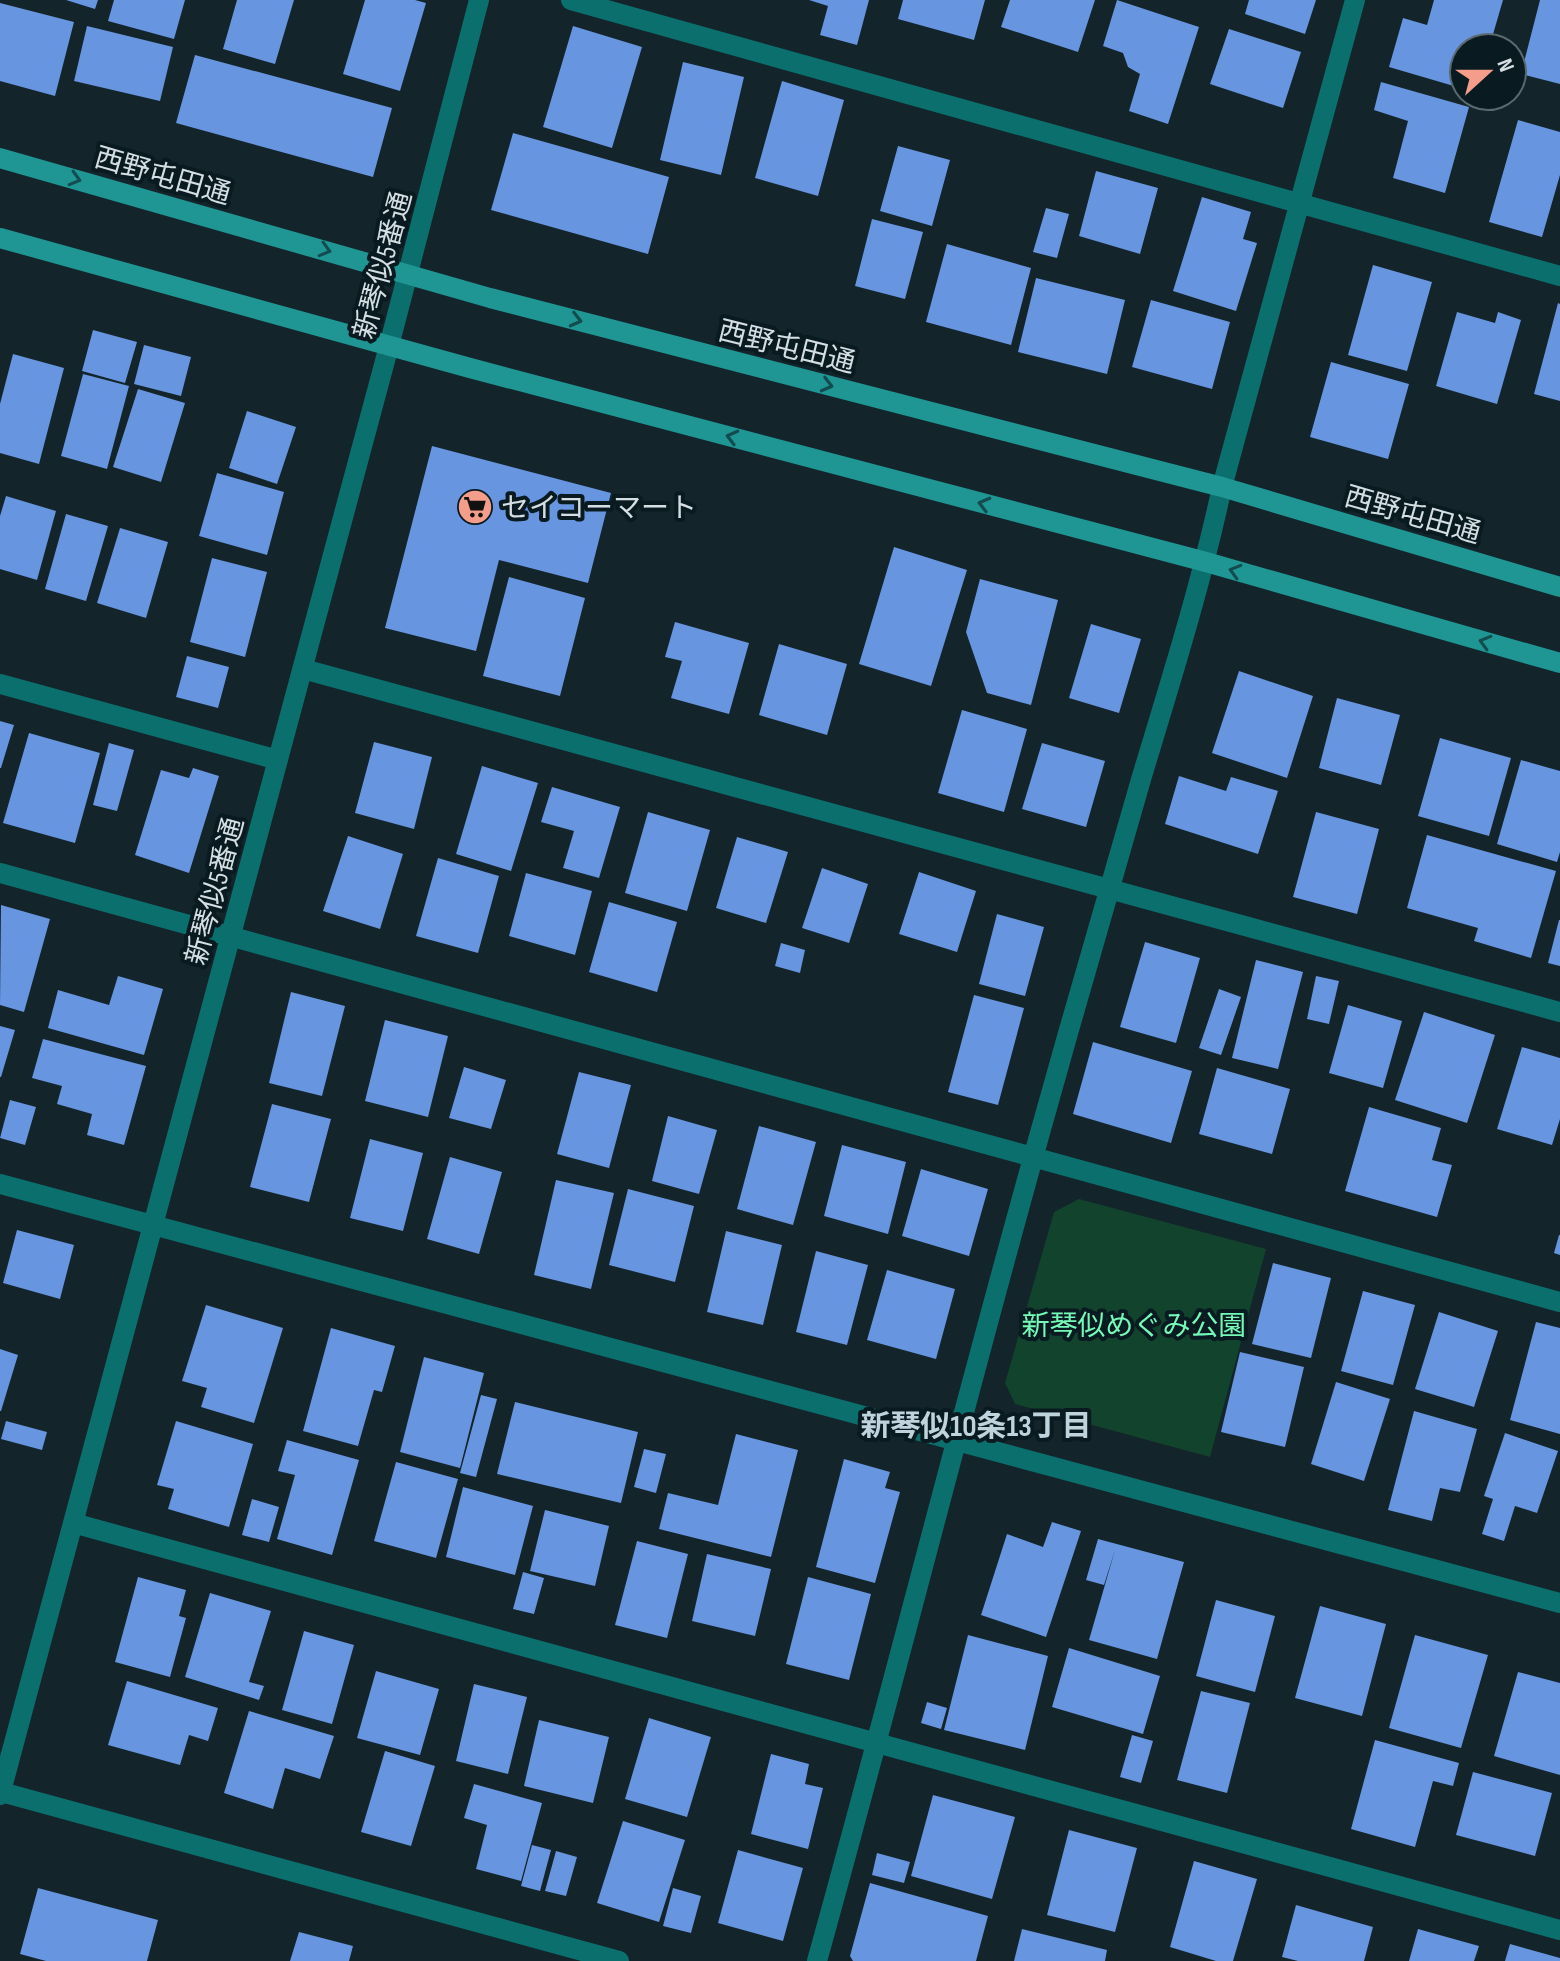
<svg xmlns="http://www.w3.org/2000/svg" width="1560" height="1961" viewBox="0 0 1560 1961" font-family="'Sofia Sans Condensed','Noto Sans JP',sans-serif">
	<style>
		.green { fill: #12432c }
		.building { fill: #6795df }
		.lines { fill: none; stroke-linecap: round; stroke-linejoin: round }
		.street { stroke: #0b6f6d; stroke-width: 20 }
		.secondary { stroke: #1f9694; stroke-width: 20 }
		.oneway { stroke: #124c4f }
		.labels { text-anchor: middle; stroke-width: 8; stroke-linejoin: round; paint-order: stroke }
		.street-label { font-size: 28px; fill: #d4dee3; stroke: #091b21 }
		.poi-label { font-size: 28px; fill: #d4dee3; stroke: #091b21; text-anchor: start }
		.park-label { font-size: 28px; fill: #74f9b6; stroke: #091b21 }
		.neighbourhood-label { font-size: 30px; font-weight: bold; fill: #bed3dc; stroke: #091b21 }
	</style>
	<rect width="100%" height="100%" fill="#13242b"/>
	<path class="green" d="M1079 1199 1266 1249 1210 1457 1015 1404 1005 1383 1054 1212Z"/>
	<path class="building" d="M66 0H98L95 9Z
		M114 0H185L174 39 108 21Z
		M237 0H294L275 64 223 49Z
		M365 0H415L426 3 400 91 343 74Z
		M809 0H869L857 45 820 35 828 6Z
		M903 0H985L974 40 898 19Z
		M1010 0H1095L1078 52 1001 27Z
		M1117 0 1199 27 1168 124 1129 111 1140 74 1128 67 1123 53 1103 46Z
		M1249 0H1316L1305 34 1245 14Z
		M1434 0H1503L1489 48H1464V89L1389 67 1403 18 1427 25Z
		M1540 0H1560V84L1521 74Z
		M0 3 74 22 55 96 0 81Z
		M87 26 173 47 160 101 74 81Z
		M573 26 642 47 612 148 543 127Z
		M1229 29 1301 52 1283 108 1210 84Z
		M195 55 392 108 373 177 176 123Z
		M683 62 744 77 721 175 660 160Z
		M782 81 844 100 818 196 755 178Z
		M1381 82 1469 107 1445 193 1393 178 1408 121 1374 110Z
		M1518 120 1560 132V175L1542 237 1489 222Z
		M513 133 669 177 648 254 491 210Z
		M898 146 950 160 932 226 880 211Z
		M1096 171 1158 188 1140 254 1079 236Z
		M1202 197 1251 212 1243 239 1257 243 1236 311 1173 291Z
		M1046 208 1069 214 1057 258 1033 252Z
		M872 219 923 232 905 299 855 286Z
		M947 244 1031 268 1011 345 926 322Z
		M1373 265 1432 282 1407 371 1348 355Z
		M1036 278 1125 300 1107 374 1018 352Z
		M1151 300 1230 322 1212 389 1132 367Z
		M1558 303 1560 304V401L1534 394Z
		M1457 312 1495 323 1498 312 1521 320 1497 404 1436 386Z
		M93 330 137 342 125 383 82 371Z
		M144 345 191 357 181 396 134 384Z
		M13 354 64 368 39 464 0 453V404Z
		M1331 362 1409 384 1388 459 1310 437Z
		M83 374 129 386 107 469 61 456Z
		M138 389 185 403 161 482 113 467Z
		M247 411 296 427 277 484 229 468Z
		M432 446 611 493 588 583 499 560 476 651 385 628Z
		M217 473 284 492 267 555 199 536Z
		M6 496 56 511 37 580 0 569V516Z
		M66 514 108 526 86 601 45 589Z
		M120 528 168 542 146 618 97 603Z
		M894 547 967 570 931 686 859 664Z
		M212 558 267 572 245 657 190 642Z
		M509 577 585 598 560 696 483 676Z
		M980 579 1058 600 1031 705 987 693 966 632Z
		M675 622 749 643 729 714 671 698 682 661 665 657Z
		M1091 624 1141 639 1119 713 1069 698Z
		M779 644 847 664 827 735 759 715Z
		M187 656 229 667 218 708 176 697Z
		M1239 671 1313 696 1287 778 1212 753Z
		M1337 698 1400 715 1381 785 1319 768Z
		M962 710 1027 729 1004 812 938 793Z
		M0 721 14 725 1 768H0Z
		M29 733 100 753 75 843 3 823Z
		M1440 738 1511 758 1489 836 1418 816Z
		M374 742 432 757 414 829 355 813Z
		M109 743 134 750 117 811 93 805Z
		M1042 743 1105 761 1086 827 1022 809Z
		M1521 760 1560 771V852L1557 862 1497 844Z
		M482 766 538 783 511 871 456 854Z
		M193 768 219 776 189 873 135 855 161 770 189 778Z
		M1179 776 1226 791 1231 777 1278 791 1258 854 1165 824Z
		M552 787 620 807 599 878 563 868 574 831 541 822Z
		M648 812 710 830 687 911 625 893Z
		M1316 812 1379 829 1357 914 1293 897Z
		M1427 835 1556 871 1531 958 1474 941 1478 928 1407 908Z
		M348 836 403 854 380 929 323 911Z
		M737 837 788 852 766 923 716 908Z
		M438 858 499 876 478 953 416 936Z
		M822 868 868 884 849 943 802 928Z
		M919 872 976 891 957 952 899 934Z
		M526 873 592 891 575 955 509 936Z
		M609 902 677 922 657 992 589 972Z
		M1 905 50 919 24 1012 0 1005Z
		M997 914 1044 927 1025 996 979 984Z
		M1559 920H1560V966L1548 963Z
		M1145 942 1200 958 1176 1043 1120 1027Z
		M781 943 805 950 800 973 775 966Z
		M1256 960 1303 972 1278 1069 1232 1058Z
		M118 976 163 989 144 1055 48 1028 58 990 109 1005Z
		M1316 976 1339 981 1329 1024 1307 1019Z
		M1219 989 1241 997 1221 1055 1199 1048Z
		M291 992 345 1006 322 1096 269 1083Z
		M974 995 1024 1008 998 1105 948 1092Z
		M1348 1005 1402 1021 1383 1088 1329 1073Z
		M1424 1012 1495 1035 1467 1123 1395 1100Z
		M385 1020 448 1036 428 1117 365 1101Z
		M0 1026 15 1030 1 1077H0Z
		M43 1039 146 1066 124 1145 87 1135 92 1114 57 1104 62 1086 32 1078Z
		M1093 1042 1192 1071 1171 1143 1073 1114Z
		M1522 1047 1560 1058V1119L1552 1145 1497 1129Z
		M464 1067 506 1080 491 1129 449 1118Z
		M1217 1068 1290 1089 1272 1154 1199 1134Z
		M579 1072 631 1085 609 1168 557 1154Z
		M10 1100 36 1107 25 1145 0 1138Z
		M272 1104 331 1119 309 1202 250 1187Z
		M1369 1107 1441 1128 1432 1160 1452 1165 1437 1217 1345 1191Z
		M668 1116 717 1130 699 1194 652 1181Z
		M759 1126 816 1142 793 1225 737 1209Z
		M370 1139 423 1153 403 1231 350 1218Z
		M842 1145 906 1162 888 1234 824 1216Z
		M450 1157 502 1172 479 1254 427 1239Z
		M921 1169 988 1189 969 1256 902 1236Z
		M556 1180 614 1193 591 1289 534 1275Z
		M628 1189 694 1206 675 1282 609 1265Z
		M17 1230 74 1245 60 1299 3 1283Z
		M726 1231 782 1245 763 1325 707 1312Z
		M1559 1235H1560V1255L1554 1253Z
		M816 1251 868 1265 847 1345 796 1332Z
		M1273 1263 1331 1278 1311 1358 1252 1344Z
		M887 1270 955 1289 936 1359 867 1340Z
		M1363 1291 1415 1305 1393 1385 1341 1371Z
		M206 1305 283 1328 254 1423 201 1407 207 1388 182 1381Z
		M1439 1312 1498 1331 1474 1407 1415 1389Z
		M1536 1322 1560 1328V1434L1510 1420Z
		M331 1328 395 1346 382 1392 374 1390 358 1446 303 1431Z
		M0 1349 18 1355 1 1411H0Z
		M1240 1352 1304 1367 1285 1447 1221 1432Z
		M424 1357 484 1373 460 1468 400 1452Z
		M1336 1382 1390 1399 1364 1481 1311 1464Z
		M481 1395 497 1399 476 1477 460 1473Z
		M515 1402 638 1432 621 1503 497 1474Z
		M1414 1411 1477 1429 1460 1492 1440 1488 1432 1521 1388 1510Z
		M6 1421 47 1432 42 1450 1 1439Z
		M176 1421 253 1444 229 1527 168 1509 174 1489 157 1485Z
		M1505 1433 1558 1451 1537 1513 1515 1506 1504 1541 1482 1534 1493 1499 1484 1496Z
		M736 1434 798 1450 771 1557 659 1529 668 1493 718 1505Z
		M287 1440 359 1460 332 1555 277 1539 295 1475 278 1471Z
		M644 1449 666 1454 656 1493 634 1487Z
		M844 1459 890 1472 885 1488 900 1492 875 1583 816 1567Z
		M396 1462 458 1479 436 1558 374 1541Z
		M463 1487 533 1506 515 1575 446 1557Z
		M252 1499 279 1507 269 1542 242 1535Z
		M545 1510 609 1526 595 1586 530 1571Z
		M1052 1522 1081 1531 1046 1637 981 1615 1007 1534 1043 1547Z
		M1098 1539 1184 1562 1157 1659 1089 1640 1115 1550 1104 1585 1086 1580Z
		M637 1541 688 1554 667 1638 615 1625Z
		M707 1554 771 1569 755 1636 692 1621Z
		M523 1572 544 1578 534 1614 513 1609Z
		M138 1577 186 1590 179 1616 186 1618 170 1677 115 1662Z
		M808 1577 871 1594 849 1680 786 1664Z
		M210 1593 271 1611 249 1682 264 1686 259 1700 185 1677Z
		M1216 1600 1275 1616 1255 1692 1196 1676Z
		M1320 1606 1386 1624 1362 1716 1295 1698Z
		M304 1631 354 1645 332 1724 282 1710Z
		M968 1635 1048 1656 1025 1750 944 1730Z
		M1415 1635 1488 1655 1461 1748 1389 1728Z
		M1069 1648 1160 1676 1143 1734 1052 1707Z
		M376 1671 439 1689 420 1755 357 1738Z
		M1518 1672 1560 1683V1775L1494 1756Z
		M127 1681 218 1708 208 1741 189 1735 180 1765 108 1745Z
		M474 1684 527 1697 508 1774 456 1761Z
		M1201 1691 1250 1703 1227 1793 1177 1780Z
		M927 1702 947 1708 941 1729 921 1723Z
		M249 1711 334 1736 320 1779 285 1768 273 1809 224 1793Z
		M649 1718 711 1737 687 1817 625 1799Z
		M539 1720 609 1737 593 1803 524 1786Z
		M1132 1735 1153 1741 1141 1783 1120 1777Z
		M1375 1740 1459 1763 1453 1786 1433 1781 1415 1847 1351 1829Z
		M385 1751 435 1766 411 1846 361 1832Z
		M771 1754 809 1764 805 1784 823 1788 808 1849 751 1834Z
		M1473 1772 1552 1793 1535 1856 1456 1835Z
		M474 1784 542 1803 521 1881 476 1869 487 1825 464 1818Z
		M933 1795 1015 1817 992 1899 911 1876Z
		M623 1821 685 1840 659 1922 597 1903Z
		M1069 1830 1137 1848 1115 1932 1047 1915Z
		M532 1845 551 1850 540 1891 521 1886Z
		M738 1850 803 1868 783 1941 718 1923Z
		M556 1851 577 1857 566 1896 545 1891Z
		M877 1853 910 1862 904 1883 872 1875Z
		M1194 1861 1257 1879 1233 1961H1216L1170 1947Z
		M870 1883 988 1916 976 1961H853L850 1956Z
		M38 1888 158 1920 147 1961H46L20 1954Z
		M673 1888 701 1896 691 1933 663 1926Z
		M1296 1905 1373 1927 1364 1961H1298L1282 1957Z
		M1022 1929 1107 1950 1105 1961H1014Z
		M1418 1929 1479 1946 1474 1961H1409Z
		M299 1932 353 1946 349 1961H290Z
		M1510 1944 1560 1958V1961H1505Z"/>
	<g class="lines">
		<path class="street" d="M571 0 1560 276
			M303 669 1560 1012
			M0 684 278 760
			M0 873 1560 1302
			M0 1184 1560 1603
			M73 1523 1560 1930
			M1 1792 619 1961
			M0 1795 389 346 479 0
			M817 1961C896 1677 967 1391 1047 1108 1078 997 1110 886 1142 776 1171 680 1201 585 1222 487L1355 0"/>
		<path class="secondary" d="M0 158 490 298 1222 487 1560 587
			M0 238 470 368 1206 562 1560 663"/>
	</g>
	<defs><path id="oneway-chevron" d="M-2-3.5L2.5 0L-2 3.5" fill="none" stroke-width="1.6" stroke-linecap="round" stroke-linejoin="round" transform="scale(2)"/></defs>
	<g class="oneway">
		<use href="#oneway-chevron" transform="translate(75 179) rotate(16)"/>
		<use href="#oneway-chevron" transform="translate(325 250) rotate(16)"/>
		<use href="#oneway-chevron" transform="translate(576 320) rotate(14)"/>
		<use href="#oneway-chevron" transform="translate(827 385) rotate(14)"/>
		<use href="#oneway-chevron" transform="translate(732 437) rotate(-165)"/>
		<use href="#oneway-chevron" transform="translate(984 504) rotate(-165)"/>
		<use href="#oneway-chevron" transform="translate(1235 571) rotate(-164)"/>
		<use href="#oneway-chevron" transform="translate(1485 642) rotate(-164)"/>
	</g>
	<defs>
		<g id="supermarket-disc" transform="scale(1.8)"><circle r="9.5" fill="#f49d8b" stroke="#091b21"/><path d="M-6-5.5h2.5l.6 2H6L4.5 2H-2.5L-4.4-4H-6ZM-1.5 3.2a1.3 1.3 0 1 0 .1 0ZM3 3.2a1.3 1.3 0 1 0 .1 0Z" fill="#111"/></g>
	</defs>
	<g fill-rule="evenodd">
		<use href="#supermarket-disc" x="475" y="507"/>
	</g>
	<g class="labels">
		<g class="street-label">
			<text transform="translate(163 175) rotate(16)" y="10">西野屯田通</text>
			<text transform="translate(382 265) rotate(-75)" y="10">新琴似5番通</text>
			<text transform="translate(787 346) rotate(14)" y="10">西野屯田通</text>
			<text transform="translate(1413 514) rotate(16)" y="10">西野屯田通</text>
			<text transform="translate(214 891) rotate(-75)" y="10">新琴似5番通</text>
		</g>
		<g class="poi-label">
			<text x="501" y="517">セイコーマート</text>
		</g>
		<g class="park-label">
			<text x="1134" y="1335">新琴似めぐみ公園</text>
		</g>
		<g class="neighbourhood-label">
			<text x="976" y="1436">新琴似10条13丁目</text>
		</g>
	</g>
	<g transform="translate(1488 72) rotate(69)"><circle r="38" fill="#091b21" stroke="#5a696f" stroke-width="2"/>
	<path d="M0-6L14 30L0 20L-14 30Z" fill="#f49d8b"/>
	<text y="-12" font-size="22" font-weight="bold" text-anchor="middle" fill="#d4dee3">N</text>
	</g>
</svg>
